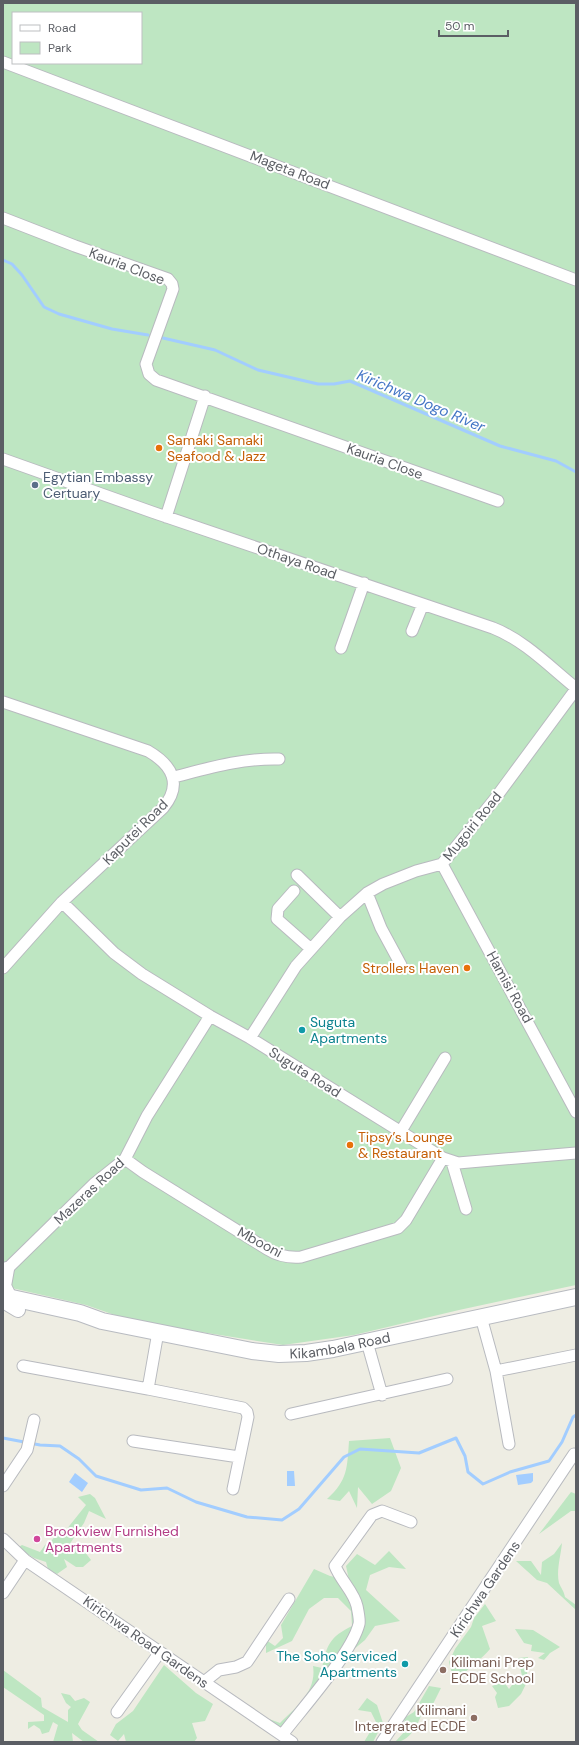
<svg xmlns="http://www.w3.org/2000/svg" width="579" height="1745" viewBox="0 0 579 1745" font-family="'DM Sans',sans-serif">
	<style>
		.green { fill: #bee6c2; fill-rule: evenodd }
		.water { fill: #a2cdff }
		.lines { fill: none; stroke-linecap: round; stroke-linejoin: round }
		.stream { stroke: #a2cdff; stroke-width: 3 }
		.minor-casing { stroke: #b8babf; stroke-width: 13 }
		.tertiary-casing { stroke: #b8babf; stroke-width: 16 }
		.secondary-casing { stroke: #b8bbc1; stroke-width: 18 }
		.minor { stroke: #fff; stroke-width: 11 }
		.tertiary { stroke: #fff; stroke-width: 14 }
		.secondary { stroke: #fff; stroke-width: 16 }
		.food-dot { fill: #e8710a; stroke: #fff; stroke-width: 1.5 }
		.service-dot { fill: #5c6f8a; stroke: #fff; stroke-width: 1.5 }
		.culture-dot { fill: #0f9aa8; stroke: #fff; stroke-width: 1.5 }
		.hotel-dot { fill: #d1479c; stroke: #fff; stroke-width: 1.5 }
		.education-dot { fill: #8d6e63; stroke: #fff; stroke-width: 1.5 }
		.labels { text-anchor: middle; stroke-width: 4; stroke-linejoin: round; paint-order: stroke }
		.street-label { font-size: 14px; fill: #5b5e64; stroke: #fff }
		.food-label { font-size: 14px; fill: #c56008; stroke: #fff; text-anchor: start }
		.service-label { font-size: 14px; fill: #4e5e75; stroke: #fff; text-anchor: start }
		.culture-label { font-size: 14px; fill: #0d838f; stroke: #fff; text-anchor: start }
		.hotel-label { font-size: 14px; fill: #b23c85; stroke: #fff; text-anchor: start }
		.education-label { font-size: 14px; fill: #785e54; stroke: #fff; text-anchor: start }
		.water-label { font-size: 15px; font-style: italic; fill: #4275c5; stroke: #fff }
	</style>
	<rect width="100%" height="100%" fill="#eeede3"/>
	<path class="green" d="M3 3H576V1285L459 1310 354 1335 283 1345 132 1321 86 1305 3 1286ZM13 13H141V63H13Z
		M390 1438 401 1468 391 1491 372 1504 358 1487 357 1508 349 1491 340 1501 327 1499C348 1480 347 1468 349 1441Z
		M571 1492 576 1494V1511H571L539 1534Z
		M90 1494 95 1498 106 1519 89 1511 84 1523 67 1548 78 1543 91 1560 83 1567H76L64 1559 67 1567 57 1574 48 1569 46 1562 34 1558 17 1548 22 1545 40 1552 45 1545 53 1539 55 1533 66 1530 86 1505 78 1497Z
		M562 1543C561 1555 556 1571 559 1583 561 1588 564 1591 565 1597L576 1605V1610L547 1583 537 1580 516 1561H531L541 1575 542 1562 554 1554Z
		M389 1551 406 1569 389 1567 370 1575 366 1590 400 1621 375 1626 365 1640 353 1650 307 1713 284 1724 280 1729 269 1719 280 1723C296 1707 317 1691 313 1666L322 1668C327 1644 330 1637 352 1626L351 1611 338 1598H324L309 1609 292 1641 266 1653V1640L275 1646 283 1638 281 1625 314 1569 330 1576 349 1580 346 1566 357 1554 375 1565Z
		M485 1604 496 1621 482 1626 490 1649C482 1659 472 1664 464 1674H452L449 1662 455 1649 471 1627 474 1618Z
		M515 1629 533 1630 560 1647 550 1653 544 1660 538 1658 545 1653 531 1651 532 1645 524 1643Z
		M528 1657 526 1665 528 1680 521 1694 509 1706 498 1708 495 1697 497 1693 492 1686 504 1682 509 1689 515 1681 522 1676 518 1658Z
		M164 1665 196 1693 213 1704 205 1721 192 1723 197 1738 194 1742H126L124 1734 118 1741 110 1735 116 1724 133 1711Z
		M3 1670 41 1698 42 1707 68 1722V1710L71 1707 66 1703 61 1693 70 1695 75 1701 84 1698 90 1702 78 1724 82 1730 99 1742H84L72 1733 73 1742H53L58 1725 53 1722 49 1732 42 1734 40 1729 34 1725 28 1729V1722L44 1721V1715L3 1687Z
		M429 1686 441 1688 433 1704 431 1711 422 1713C418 1724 410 1742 395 1742L406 1730 404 1718 414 1712Z
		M367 1698 377 1705 383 1723 373 1742H364L376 1722 371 1712 358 1710Z"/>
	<path class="water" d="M287 1471H294L295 1486H287Z
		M75 1473 88 1483 82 1492 69 1482Z
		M533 1473V1481L531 1483 518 1485 516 1475Z"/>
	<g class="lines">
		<path class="stream" d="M3 260 12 264 22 275 44 307 59 314 112 329 148 335
			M163 338 215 350 258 370 318 384H334L350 381 500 446 556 461 576 472
			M3 1438 40 1445 60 1446 79 1459 96 1476 141 1490 167 1488 196 1502 247 1517 282 1520 299 1509 344 1457 360 1449 419 1453 456 1438 465 1456 468 1472 483 1484 510 1472 549 1461 562 1442 573 1417 576 1415"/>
		<g class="minor-casing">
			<path id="minor" d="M3 62 576 280
				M3 218 75 246 168 279 172 284 173 289 146 364 149 374 156 380 498 501
				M3 459 152 512 493 628C524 640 550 667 576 688
				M166 517 205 396
				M412 631 423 604
				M341 648 364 583
				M3 702 148 751C172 765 183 784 163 808L62 902 3 968
				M174 777C209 768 242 758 279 759
				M442 864 576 1112
				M297 875 340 917
				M294 891 278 909 277 919 311 949
				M367 893 381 928 401 965
				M62 902 114 953 142 974 210 1016 250 1038 443 1158 458 1163 576 1153
				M250 1038 296 966 340 917 367 893 383 884 416 871 442 864 494 800 576 689
				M401 1131 445 1058
				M125 1159 143 1172 267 1249C278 1256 288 1258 301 1257L398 1228 406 1220 443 1158
				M452 1162 466 1209
				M3 1273 95 1183 125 1159 147 1116 210 1016
				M481 1317 496 1371 509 1444
				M367 1342 382 1395
				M23 1366 148 1389 158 1332
				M496 1371 576 1355
				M148 1389 243 1408 247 1412 248 1417 233 1489
				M291 1414 447 1379
				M133 1441 239 1457
				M3 1486 27 1450 34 1420
				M3 1539 25 1560 292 1742
				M3 1593 25 1560
				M204 1682 219 1670 236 1667 247 1662 289 1599
				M117 1712 160 1652
				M282 1735C301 1710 352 1653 359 1624 360 1620 358 1611 357 1606 354 1592 341 1581 335 1566L372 1515 382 1511 411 1522
				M382 1742 574 1454"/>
		</g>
		<g class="tertiary-casing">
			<path id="tertiary" d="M7 1269 4 1286 10 1298
				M3 1301 18 1310"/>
		</g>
		<g class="secondary-casing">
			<g id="secondary">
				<path id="s1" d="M3 1296 80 1313 102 1321 252 1351 279 1354 306 1353 333 1349 576 1297"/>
			</g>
		</g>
		<use href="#minor" class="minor"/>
		<use href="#tertiary" class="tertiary"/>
		<use href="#secondary" class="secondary"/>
	</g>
	<g class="food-dot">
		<circle cx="159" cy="448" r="4"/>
		<circle cx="467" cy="968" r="4"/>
		<circle cx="350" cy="1145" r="4"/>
	</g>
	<circle class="service-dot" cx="35" cy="485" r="4"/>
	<g class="culture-dot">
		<circle cx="302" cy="1030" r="4"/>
		<circle cx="405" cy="1664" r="4"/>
	</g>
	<circle class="hotel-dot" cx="37" cy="1539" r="4"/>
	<g class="education-dot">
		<circle cx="443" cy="1670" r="4"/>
		<circle cx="474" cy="1718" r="4"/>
	</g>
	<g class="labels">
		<g class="street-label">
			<text transform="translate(290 170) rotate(21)" y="5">Mageta Road</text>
			<text transform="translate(127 266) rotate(21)" y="5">Kauria Close</text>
			<text transform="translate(385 461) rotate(20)" y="5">Kauria Close</text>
			<text transform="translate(297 561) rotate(19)" y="5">Othaya Road</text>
			<text transform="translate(472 826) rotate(-51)" y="5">Mugoiri Road</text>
			<text transform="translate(135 832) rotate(-45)" y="5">Kaputei Road</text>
			<text transform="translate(510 987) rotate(61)" y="5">Hamisi Road</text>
			<text transform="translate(305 1072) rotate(32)" y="5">Suguta Road</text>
			<text transform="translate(89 1191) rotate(-43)" y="5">Mazeras Road</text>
			<text transform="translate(260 1242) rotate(28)" y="5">Mbooni</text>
			<text dy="5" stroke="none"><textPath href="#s1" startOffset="344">Kikambala Road</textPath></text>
			<text transform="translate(485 1589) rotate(-56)" y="5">Kirichwa Gardens</text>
			<text transform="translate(146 1642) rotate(35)" y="5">Kirichwa Road Gardens</text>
		</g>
		<g class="food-label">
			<text x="167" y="445">Samaki Samaki<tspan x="167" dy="16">Seafood &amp; Jazz</tspan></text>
			<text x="459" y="973" text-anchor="end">Strollers Haven</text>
			<text x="358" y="1142">Tipsy’s Lounge<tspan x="358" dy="16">&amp; Restaurant</tspan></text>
		</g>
		<g class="service-label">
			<text x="43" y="482">Egytian Embassy<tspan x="43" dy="16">Certuary</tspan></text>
		</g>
		<g class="culture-label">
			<text x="310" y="1027">Suguta<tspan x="310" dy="16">Apartments</tspan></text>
			<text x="397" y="1661" text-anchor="end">The Soho Serviced<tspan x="397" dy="16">Apartments</tspan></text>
		</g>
		<g class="hotel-label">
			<text x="45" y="1536">Brookview Furnished<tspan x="45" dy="16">Apartments</tspan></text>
		</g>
		<g class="education-label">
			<text x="451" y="1667">Kilimani Prep<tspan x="451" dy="16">ECDE School</tspan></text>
			<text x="466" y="1715" text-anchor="end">Kilimani<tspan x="466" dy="16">Intergrated ECDE</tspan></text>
		</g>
		<g class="water-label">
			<text transform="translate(421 401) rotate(23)" y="5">Kirichwa Dogo River</text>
		</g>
	</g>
	<rect width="579" height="1745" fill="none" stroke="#5b5e64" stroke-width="8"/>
	<rect x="12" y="12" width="130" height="52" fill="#ffffff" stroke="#bdbfc1"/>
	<rect x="20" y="25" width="20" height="6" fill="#ffffff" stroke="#bdbfc1"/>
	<text x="48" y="32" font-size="12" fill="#5b5e64">Road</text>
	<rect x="20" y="42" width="20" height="12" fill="#bee6c2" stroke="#bdbfc1"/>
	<text x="48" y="52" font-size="12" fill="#5b5e64">Park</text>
	<path d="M439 30v6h69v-6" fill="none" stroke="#5b5e64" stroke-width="2"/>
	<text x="445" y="30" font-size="12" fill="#5b5e64" stroke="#ffffff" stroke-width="3" paint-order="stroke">50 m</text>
</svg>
